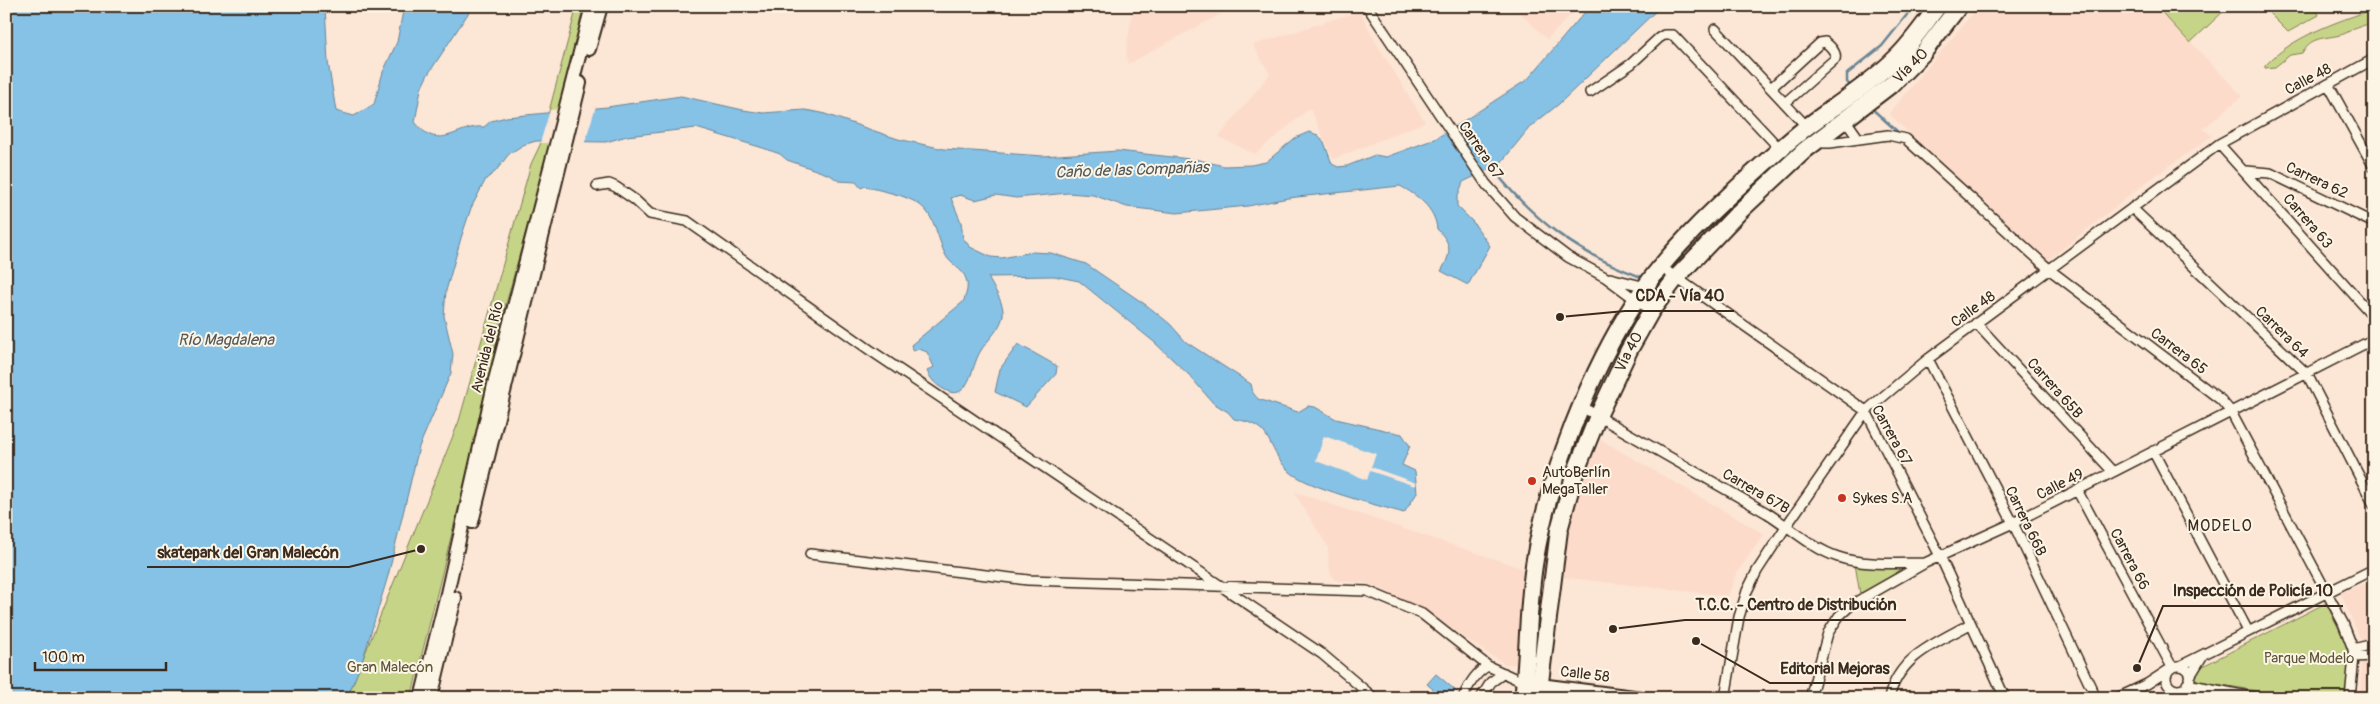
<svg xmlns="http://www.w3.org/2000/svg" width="2380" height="704" viewBox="0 0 2380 704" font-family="Pangolin,sans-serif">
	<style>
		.built { fill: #fcdbca }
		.green { fill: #c6d488; stroke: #807f53 }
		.water { fill: #86c1e6; stroke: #688596 }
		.pier { fill: #fce6d5 }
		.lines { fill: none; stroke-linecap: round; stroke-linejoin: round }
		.stream { stroke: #688596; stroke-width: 2.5 }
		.street-casing { stroke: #3b2a1e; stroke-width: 12 }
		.secondary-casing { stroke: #3b2a1e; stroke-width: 16 }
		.highway-casing { stroke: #3b2a1e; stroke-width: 20 }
		.street { stroke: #fcf5e5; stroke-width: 9 }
		.secondary { stroke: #fcf5e5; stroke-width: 12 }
		.highway { stroke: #fcf5e5; stroke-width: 16 }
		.poi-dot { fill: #c8321e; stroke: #fcf5e5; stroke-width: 2 }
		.labels { text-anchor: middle; stroke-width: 4; stroke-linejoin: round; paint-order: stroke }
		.street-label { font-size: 15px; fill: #3b2a1e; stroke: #fcf5e5 }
		.poi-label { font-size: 15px; fill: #3b2a1e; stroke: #fcf5e5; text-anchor: start }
		.park-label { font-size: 15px; fill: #5e5438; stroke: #fcf5e5 }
		.water-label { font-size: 16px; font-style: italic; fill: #52575a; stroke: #fcf5e5 }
		.neighbourhood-label { font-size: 16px; letter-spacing: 1px; fill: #3b2a1e; stroke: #fcf5e5 }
		.leader { fill: none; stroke: #3b2a1e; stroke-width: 2 }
		.callout-dot { fill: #3b2a1e; stroke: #fcf5e5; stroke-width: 2 }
		.callout-label { font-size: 16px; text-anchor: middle; font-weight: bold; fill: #3b2a1e; stroke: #fcf5e5; stroke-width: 4; stroke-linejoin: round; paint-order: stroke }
	</style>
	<rect width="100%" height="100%" fill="#fce6d5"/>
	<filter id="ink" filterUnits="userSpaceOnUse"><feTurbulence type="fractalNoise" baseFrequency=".02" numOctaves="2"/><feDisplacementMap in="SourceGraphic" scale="10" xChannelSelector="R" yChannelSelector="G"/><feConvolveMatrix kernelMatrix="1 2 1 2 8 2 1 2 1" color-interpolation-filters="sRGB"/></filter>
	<g filter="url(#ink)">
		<path class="built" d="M1133 6H1235L1128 64 1126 54Z
			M1513 6H1579L1547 39Z
			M1979 6H2156L2242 96 2203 129 2212 136 2145 183 2047 261 1889 114Z
			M1360 11 1375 41 1425 122 1333 159 1310 108 1255 154 1219 137 1270 74 1253 45Z
			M1601 440 1764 534 1736 574 1728 596 1560 577 1566 535 1580 483Z
			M1294 492 1527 570 1518 664H1505L1424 612 1385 591 1365 583 1334 580 1329 567 1328 547Z
			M2374 580V641L2363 645 2341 593Z
			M2362 659H2374V698H2360Z"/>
		<path class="green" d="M577 6H588L501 322 485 400 411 698H347L459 421 531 164 540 145Z
			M2156 6H2229L2190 43Z
			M2276 6H2289L2293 10 2297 6H2315L2319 15 2288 32 2269 13Z
			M2374 9V21C2368 25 2365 25 2359 26 2352 28 2347 34 2340 35 2324 39 2311 36 2302 53L2290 55 2275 67 2265 68V66C2291 37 2336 22 2374 9Z
			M1855 564 1899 567 1901 573 1860 594Z
			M2326 603 2349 649 2350 659 2345 698H2299L2199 681 2194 677 2197 669Z"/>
		<path class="water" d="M6 6H325L328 62 336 111 354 116 374 104 383 72 397 42 404 6H473L427 76 421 89 415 122C439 154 458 124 484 127L491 121 506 117 607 107 681 96 743 110 763 113 805 110 822 113 898 139 944 149 1043 156 1118 151 1199 160 1224 166 1251 165 1266 162 1295 138 1309 132 1318 135 1324 142 1332 164 1338 167 1347 166 1375 155 1386 157 1435 139 1459 124 1528 79 1590 6H1661L1559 104 1530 127 1500 164 1463 182 1457 198V206L1473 222 1490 246 1468 285 1441 271C1452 253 1452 244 1437 229 1435 208 1417 195 1400 186L1288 198 1248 206 1177 213 1127 207 1093 195 1068 193 1016 198 996 195 975 200 960 195 951 198 961 222 963 238 970 247 991 257 1002 258 1032 252 1051 253 1086 264 1149 307 1170 324 1186 342 1251 384 1253 393 1258 399 1298 412 1308 406 1315 407 1336 419 1402 434 1410 446 1402 465 1415 471 1417 493 1404 513C1377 505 1307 488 1289 471 1264 447 1276 425 1234 419L1228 412 1213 403 1189 375 1154 342 1079 281 1054 276 988 277C993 288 1005 303 1003 316 1000 330 987 340 980 352 971 367 969 403 945 390 936 385 931 380 927 371L934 367 927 352 919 349 913 351 911 345 963 302C966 295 969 287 966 279 963 269 951 265 946 256 938 241 935 215 920 205 905 194 883 192 865 186L861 188 856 182 839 181 830 175 787 160 780 154 763 148 696 128 627 136 606 142 536 141 523 145 509 154 495 172 486 179 471 208 461 238 446 291 444 316 453 354 451 373 419 447 388 576 362 662 347 698H6Z
			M1018 344 1057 366 1056 374 1026 407 995 392 1000 369Z
			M1436 674 1455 690 1449 698H1443L1427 684Z"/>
		<path class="pier" d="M596 106 584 145 574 143H540L550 110Z
			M1324 436 1376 454 1371 467 1416 483 1415 486 1370 471 1367 480 1316 461Z"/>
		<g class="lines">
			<path class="stream" d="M1852 88 1847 82V74L1882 46 1914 6
				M1870 107 1899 133
				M1493 169C1535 222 1577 253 1641 277"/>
			<g class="street-casing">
				<path id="street" d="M1367 6 1486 184 1515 217 1568 257 1605 277 1651 311
					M1715 29 1809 129
					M2328 84 2374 167
					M1771 88 1820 43 1825 42C1830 46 1837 52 1835 59L1785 103
					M1590 92 1631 64 1659 38 1664 35H1673L1780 149
					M1845 119 1859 139
					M1817 138 1824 143H1830L1888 135 1906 139 2050 270 2221 400 2231 412 2343 623 2353 649 2354 657 2350 698
					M2219 144 2374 317
					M2246 171 2270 173 2374 223
					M597 186 609 184 616 187 635 200 650 214 687 221 870 350 1322 654 1374 698
					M2132 208 2307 374 2374 505
					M1661 267 1866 411 1940 556 2005 698
					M1610 278 1646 287
					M1976 323 2113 472
					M1928 359 2013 523 2096 698
					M1582 407C1643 442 1705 477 1767 513 1790 527 1811 548 1838 557 1864 566 1897 563 1925 563
					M2153 451 2248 631
					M2077 490 2172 667
					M810 554 1028 580 1367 591 1422 614 1488 666
					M2353 649 2374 644
					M2354 657 2374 656
					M2180 666 2374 569
					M2166 678a12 12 0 1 1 24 0a12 12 0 1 1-24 0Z
					M2189 678 2203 655
					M2187 684 2257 698
					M1463 698C1468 686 1476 672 1488 666L1525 683
					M1481 698 1491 682 1504 673
					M1725 698 1739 617 1747 591 1757 571 1787 525 1866 411 1928 359 2219 144 2374 59
					M1810 698 1828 633 1839 616 1851 605 1925 563 2013 523 2374 339
					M1889 698C1899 656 1936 643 1970 624
					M2117 698 2147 684 2170 669"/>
			</g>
			<g class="secondary-casing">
				<path id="secondary" d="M589 49 601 6
					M472 522 580 83
					M1532 684 1642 698
					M1531 694 1560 698
					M421 698 446 598 495 380 592 6
					M431 698 455 598"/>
			</g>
			<g class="highway-casing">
				<g id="highway">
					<path d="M1523 698C1529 652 1527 605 1535 559 1549 475 1590 371 1636 300 1669 250 1716 207 1760 167 1776 153 1791 139 1808 126 1839 103 1871 83 1898 56 1913 41 1925 23 1938 6"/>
					<path id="s1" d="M1538 698 1559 530 1574 476 1598 416 1629 350 1651 311 1676 278 1739 212 1805 150 1893 83 1923 53 1959 6"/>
				</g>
			</g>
			<use href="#street" class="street"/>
			<use href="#secondary" class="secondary"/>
			<use href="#highway" class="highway"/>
		</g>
	</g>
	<g class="poi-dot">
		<circle cx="1532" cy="481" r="5"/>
		<circle cx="1842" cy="498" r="5"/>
	</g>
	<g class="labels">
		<g class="street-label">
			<text dy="5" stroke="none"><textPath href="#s1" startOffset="766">Vía 40</textPath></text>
			<text transform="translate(2308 79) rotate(-28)" y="5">Calle 48</text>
			<text transform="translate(1481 150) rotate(56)" y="5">Carrera 67</text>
			<text transform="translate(2317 180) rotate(25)" y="5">Carrera 62</text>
			<text transform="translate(2308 221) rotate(49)" y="5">Carrera 63</text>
			<text transform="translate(1973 309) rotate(-36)" y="5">Calle 48</text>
			<text transform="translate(2282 332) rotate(44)" y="5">Carrera 64</text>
			<text transform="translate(487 347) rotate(-76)" y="5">Avenida del Río</text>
			<text transform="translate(2179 351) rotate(37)" y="5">Carrera 65</text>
			<text dy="5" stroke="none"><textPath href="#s1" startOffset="361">Vía 40</textPath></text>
			<text transform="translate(2055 388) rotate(48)" y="5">Carrera 65B</text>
			<text transform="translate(1892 435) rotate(61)" y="5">Carrera 67</text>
			<text transform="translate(2060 484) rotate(-27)" y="5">Calle 49</text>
			<text transform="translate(1756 491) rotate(30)" y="5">Carrera 67B</text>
			<text transform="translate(2026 521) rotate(64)" y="5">Carrera 66B</text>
			<text transform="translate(2130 559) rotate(62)" y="5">Carrera 66</text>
			<text transform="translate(1585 674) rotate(7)" y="5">Calle 58</text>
		</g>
		<g class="poi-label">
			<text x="1542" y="477">AutoBerlín<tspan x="1542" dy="17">MegaTaller</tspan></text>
			<text x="1852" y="503">Sykes S.A</text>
		</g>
		<g class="park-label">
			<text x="2309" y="663">Parque Modelo</text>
			<text x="390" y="672">Gran Malecón</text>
		</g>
		<g class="water-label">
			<text transform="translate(1132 169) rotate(-2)" y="6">Caño de las Compañias</text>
			<text x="226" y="345">Río Magdalena</text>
		</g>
		<g class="neighbourhood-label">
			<text x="2220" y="531">MODELO</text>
		</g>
	</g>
	<path class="leader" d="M1560 317L1625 311H1734M421 549L349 567H147M2137 668L2163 606H2343M1613 629L1685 620H1906M1696 641L1770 683H1900"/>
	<g class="callout-dot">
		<circle cx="1560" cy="317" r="5"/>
		<circle cx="421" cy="549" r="5"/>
		<circle cx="2137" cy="668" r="5"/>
		<circle cx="1613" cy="629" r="5"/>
		<circle cx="1696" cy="641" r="5"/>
	</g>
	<g class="callout-label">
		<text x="1680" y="301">CDA - Vía 40</text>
		<text x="248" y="558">skatepark del Gran Malecón</text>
		<text x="2253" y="596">Inspección de Policía 10</text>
		<text x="1796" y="610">T.C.C. - Centro de Distribución</text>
		<text x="1835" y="674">Editorial Mejoras</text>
	</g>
	<rect width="2380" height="704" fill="none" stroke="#fcf5e5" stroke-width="25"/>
	<rect x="12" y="12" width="2355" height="679" fill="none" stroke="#3b2a1e" stroke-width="2" filter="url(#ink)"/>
	<path d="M35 662v8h131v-8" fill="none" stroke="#3b2a1e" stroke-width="2.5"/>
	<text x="42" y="662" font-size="15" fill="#3b2a1e" stroke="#fcf5e5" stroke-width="4" paint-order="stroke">100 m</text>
</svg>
